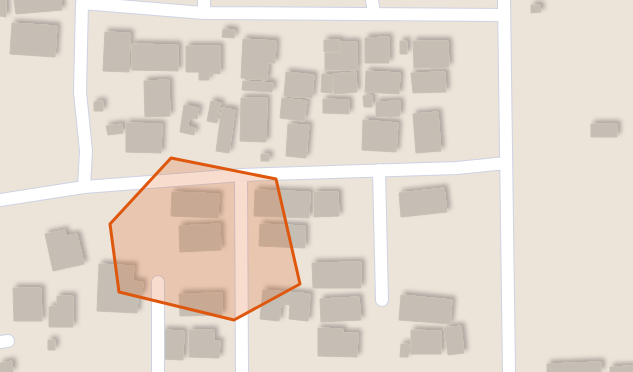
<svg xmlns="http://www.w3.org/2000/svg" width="633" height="372" viewBox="0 0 633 372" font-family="'Archivo Narrow',sans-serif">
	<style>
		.building { fill: #c4beb5; stroke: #c8c0b3; filter: url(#shadow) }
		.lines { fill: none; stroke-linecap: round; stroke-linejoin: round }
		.minor-casing { stroke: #ced3e3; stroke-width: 14 }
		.minor { stroke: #fff; stroke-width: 12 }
		.marked { fill: #de570d; fill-opacity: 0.2; stroke: #de570d; stroke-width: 3; stroke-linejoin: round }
	</style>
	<defs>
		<filter id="shadow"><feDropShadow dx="3.5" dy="-3.5" stdDeviation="2" flood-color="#0004"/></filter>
	</defs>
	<rect width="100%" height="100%" fill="#ece3d9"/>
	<path class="building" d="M0 0H6V17L0 16Z
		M14 0H61L62 10 16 14Z
		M531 5H540L541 12 531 13Z
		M12 23 57 26 55 57 10 54Z
		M223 29 235 30 234 38 222 37Z
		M105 32 130 33 129 72 103 71Z
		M389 37V63H365V38Z
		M243 39 276 41 275 63H268L267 80 241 78Z
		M324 40H340V51L324 52Z
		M400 41H407V54H400Z
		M413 41H448L449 67 414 68Z
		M341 42H357V70H325V53H341Z
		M132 44 178 45V71L132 70Z
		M186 46H220V74L209 73V80H199V72H186Z
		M366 71 400 73 399 94 365 92Z
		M286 72 314 75 312 98 284 96Z
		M356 72 357 92 334 94 333 74Z
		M445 72 446 92 413 93 411 73Z
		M322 74 333 75 332 93 321 92Z
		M169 80 170 116 145 117 144 81Z
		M243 81 273 83 272 92 242 90Z
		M372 95V107H364L363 96Z
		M241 98H267L266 142 240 141Z
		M282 98 307 101 304 121 280 118Z
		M323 99 349 100V114L323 113Z
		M103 101V111H94V102Z
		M211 101 221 103 217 123 207 121Z
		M400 101V116L376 117V102Z
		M184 105 199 108 197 119 189 118 188 126 195 128 194 135 180 132Z
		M222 108 235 110 229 153 216 151Z
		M438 112 441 151 416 153 413 114Z
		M363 120 398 123 396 152 362 150Z
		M126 123 162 124 161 153 126 152Z
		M122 124 123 133 108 135 106 126Z
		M288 124 309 125 306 158 286 156Z
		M591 124H617V137H591Z
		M261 154H269V161H261Z
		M444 188 447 212 401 217 399 193Z
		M255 190 310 192 309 218 254 216Z
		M172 192 219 194 218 218 171 216Z
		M314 192H338L339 216 314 217Z
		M220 224 221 250 180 252 179 226Z
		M260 224 305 226V248L259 246Z
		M65 230 66 236 77 234 84 264 53 271 45 234Z
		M361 262V288H313L312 263Z
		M99 264 134 266 133 281 143 282 142 295H138L137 313 97 311Z
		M13 288H41L42 321H14Z
		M263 290 310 294 308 321 289 319 290 305 281 304 279 321 260 319Z
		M222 293V315L180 316 179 294Z
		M401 295 452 300 450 324 399 320Z
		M57 296H73V327H49V307L57 306Z
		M359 297 361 320 321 322 320 299Z
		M461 326 464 353 448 355 444 328Z
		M318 328 343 329V333H358L357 357 318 356Z
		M163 330 184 331 183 360 161 359Z
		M189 330H214V341H220L219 358 189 357Z
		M411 330 441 331V354H411Z
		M48 340H55V350H48Z
		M401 344H409L408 357H400Z
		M12 361 13 372H0V363Z
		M601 362V372H547V364Z
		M633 366V372H610V367Z"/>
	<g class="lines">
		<g class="minor-casing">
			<path id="minor" d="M204 0V13
				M372 0 374 13
				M504 0 509 372
				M379 170 382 300
				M241 175 242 372
				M84 187 86 151 80 92 82 3 204 13 504 15
				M0 200 84 187 241 175 457 168 506 163
				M0 342 8 341
				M158 372V282"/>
		</g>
		<use href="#minor" class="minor"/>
	</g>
	<path class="marked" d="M171 158 276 179 300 284 234 320 119 292 110 224Z"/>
</svg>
